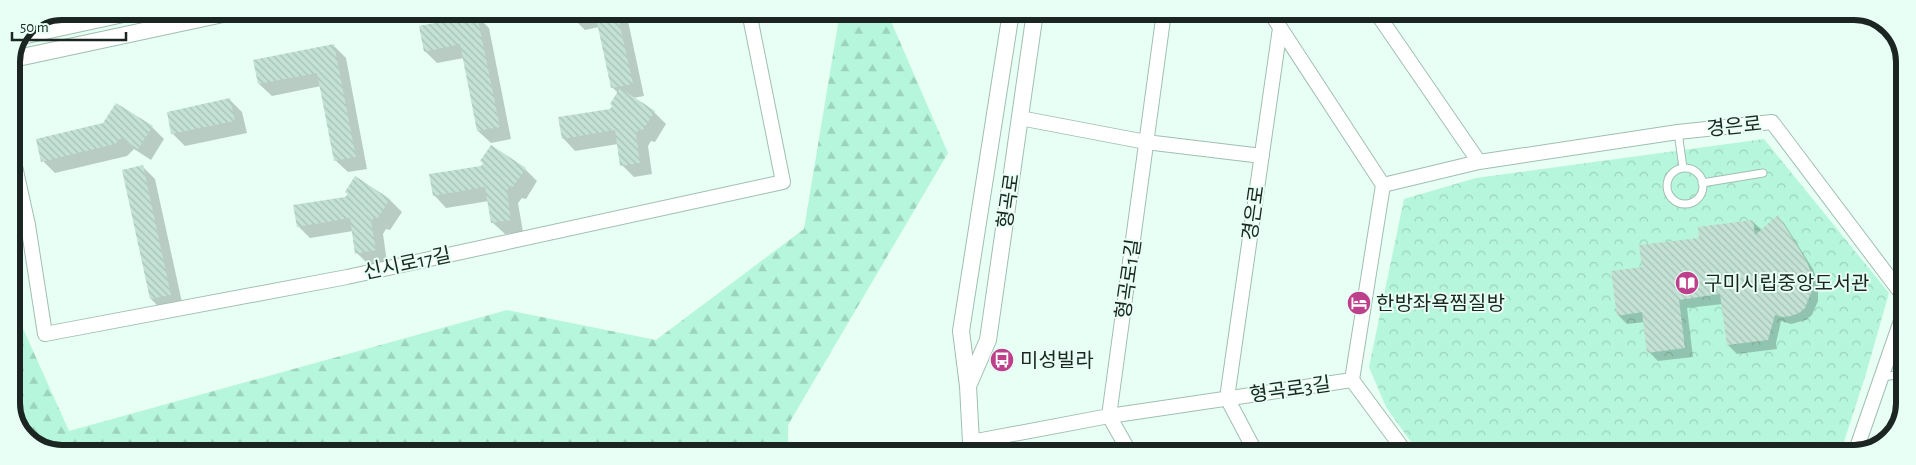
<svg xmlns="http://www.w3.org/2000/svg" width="1916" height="465" viewBox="0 0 1916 465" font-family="'Alegreya Sans','Noto Sans KR',sans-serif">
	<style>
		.forest { fill: url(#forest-firs) }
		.park { fill: url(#park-crowns) }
		.shadow { fill: #0003 }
		.building { fill: url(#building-back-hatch) }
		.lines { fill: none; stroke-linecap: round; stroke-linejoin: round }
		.service-casing { stroke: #a1beb2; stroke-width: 9 }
		.minor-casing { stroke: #a1beb2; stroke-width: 16 }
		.tertiary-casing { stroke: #a1beb2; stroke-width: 18 }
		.service { stroke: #fff; stroke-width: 7 }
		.minor { stroke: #fff; stroke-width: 14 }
		.tertiary { stroke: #fff; stroke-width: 16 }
		.labels { text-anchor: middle; stroke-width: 4; stroke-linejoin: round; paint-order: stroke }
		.street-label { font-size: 20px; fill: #1b2622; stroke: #e7fff4 }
		.poi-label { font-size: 20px; fill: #1b2622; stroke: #e7fff4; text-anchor: start }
		.rim { fill: none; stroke: #1b2622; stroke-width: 6 }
	</style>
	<defs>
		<pattern id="forest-firs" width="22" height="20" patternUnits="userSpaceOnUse" patternTransform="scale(1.25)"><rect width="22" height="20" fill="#b6f6dc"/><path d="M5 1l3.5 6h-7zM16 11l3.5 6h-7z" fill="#9cd3bc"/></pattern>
		<pattern id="park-crowns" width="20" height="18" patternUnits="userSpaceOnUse" patternTransform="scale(1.25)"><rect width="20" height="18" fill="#b6f6dc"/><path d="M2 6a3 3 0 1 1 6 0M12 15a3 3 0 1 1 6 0" fill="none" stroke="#9cd3bc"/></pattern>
		<pattern id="building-back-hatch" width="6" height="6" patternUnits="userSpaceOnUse" patternTransform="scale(1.25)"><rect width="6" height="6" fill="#c3e1d4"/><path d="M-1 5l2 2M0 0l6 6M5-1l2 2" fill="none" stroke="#a7c1b6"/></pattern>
	</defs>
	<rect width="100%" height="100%" fill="#e7fff4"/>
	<path class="forest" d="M840 12H887L948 153 788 425V453H52L24 437 12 409V304L69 431 507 310 656 340 804 229Z"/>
	<path class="park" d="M1764 139 1889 293 1865 377 1840 454 1419 453 1386 407 1369 367 1404 199 1476 178Z"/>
	<path class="shadow" d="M572 12H638L640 18 628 21 644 96 633 98 654 112 666 124 655 142 651 141 648 146 652 174 634 177 622 165 618 144 575 151 563 138 611 110 618 93 613 88 599 27 585 30 573 18Z
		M477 16 489 28 511 139 491 143 478 131 464 58 437 63 425 51Z
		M334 46 346 58 367 169 348 172 335 160 321 86 272 96 259 84Z
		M230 100 242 112 247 133 185 146 173 134 168 113Z
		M152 127 164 139 151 160 134 149 127 156 55 173 43 161Z
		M491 147 525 169 537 181 526 199 522 198 518 203 523 232 505 234 492 222 489 201 446 208 434 195 482 167Z
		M143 167 155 179 183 307 163 311 151 299Z
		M356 178 390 200 402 212 390 230 386 229 383 234 387 262 369 265 357 253 353 231 310 238 298 226 346 198Z
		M1778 217 1784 223 1813 269 1818 283V301L1812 315 1806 320 1791 324 1781 321 1776 343 1777 349 1737 354 1728 345 1723 304 1687 308 1693 357 1658 361 1649 352 1645 322 1627 324 1618 315 1643 268 1701 239 1752 221 1762 230Z"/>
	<path class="building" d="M570 12H617L633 84 611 88 595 13 572 19Z
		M477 15 500 127 477 131 460 44 424 52 419 26Z
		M334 44 356 157 334 161 317 73 258 84 253 60Z
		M620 88 655 111 643 130 639 129 636 134 640 163 620 166 615 130 562 139 558 117 610 109 612 106 610 104Z
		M230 98 235 121 171 134 167 112Z
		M116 103 153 126 138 149 121 138 115 144 41 162 36 139 103 123Z
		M491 145 526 168 513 187 509 186 507 191 511 220 491 223 485 187 433 196 429 174 481 166 483 163 480 161Z
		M143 165 171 295 150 299 122 170Z
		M355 176 390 199 378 218 374 217 371 222 376 250 355 254 350 218 297 227 293 205 345 197 348 194 345 192Z
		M1778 215 1806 260 1812 275 1811 293 1805 308 1799 313 1791 316 1783 317 1775 315 1768 340 1727 345 1720 294 1679 300 1685 348 1647 353 1642 312 1617 316 1611 271 1642 267 1639 245 1699 238 1698 227 1753 220 1755 235Z
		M1904 348V370H1901L1898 349Z
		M1904 403V413L1895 426H1894Z"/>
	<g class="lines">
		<g class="service-casing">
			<path id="service" d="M1678 132 1683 168
				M1667 186a18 18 0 1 1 36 0a18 18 0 1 1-36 0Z
				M1702 183 1763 173
				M1882 377 1904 374"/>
		</g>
		<g class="minor-casing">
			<path id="minor" d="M1270 12 1383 185
				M1376 12 1479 162
				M1020 118 1146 142 1262 156
				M11 148 28 225 45 334 347 277 783 182 749 12
				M971 442 1109 416 1352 380
				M1130 453 1109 416 1164 12
				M1256 453 1227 398 1280 28
				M1406 453 1352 380 1383 185 1479 162 1678 132 1772 122 1904 297
				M1855 453 1904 312"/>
		</g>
		<g class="tertiary-casing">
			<path id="tertiary" d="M22 36 137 11
				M13 59 237 11
				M968 386 988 340 1035 12
				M974 453 971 442 968 386 961 331 1011 12"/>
		</g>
		<use href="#service" class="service"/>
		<use href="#minor" class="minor"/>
		<use href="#tertiary" class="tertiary"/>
	</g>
	<defs>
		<g id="library-disc" transform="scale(1.25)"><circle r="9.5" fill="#be3f8b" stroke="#e7fff4"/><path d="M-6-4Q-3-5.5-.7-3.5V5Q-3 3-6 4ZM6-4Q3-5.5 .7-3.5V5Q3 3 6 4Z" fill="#fff"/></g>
		<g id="hotel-disc" transform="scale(1.25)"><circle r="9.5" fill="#be3f8b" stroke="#e7fff4"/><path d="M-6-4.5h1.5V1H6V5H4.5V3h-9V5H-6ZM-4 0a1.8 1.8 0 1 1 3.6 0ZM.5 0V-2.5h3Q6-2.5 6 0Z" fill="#fff"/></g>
		<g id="bus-disc" transform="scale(1.25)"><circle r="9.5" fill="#be3f8b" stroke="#e7fff4"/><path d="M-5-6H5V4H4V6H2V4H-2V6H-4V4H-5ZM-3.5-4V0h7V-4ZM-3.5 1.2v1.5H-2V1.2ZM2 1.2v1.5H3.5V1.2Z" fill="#fff"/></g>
	</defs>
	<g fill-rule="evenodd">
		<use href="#library-disc" x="1687" y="283"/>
		<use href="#hotel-disc" x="1359" y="303"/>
		<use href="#bus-disc" x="1002" y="360"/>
	</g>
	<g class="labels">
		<g class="street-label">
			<text transform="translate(1734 126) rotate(-6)" y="7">경은로</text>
			<text transform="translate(1008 201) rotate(-82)" y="7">형곡로</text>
			<text transform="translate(1253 213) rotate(-82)" y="7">경은로</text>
			<text transform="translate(407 263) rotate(-12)" y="7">신시로17길</text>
			<text transform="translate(1128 279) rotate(-82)" y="7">형곡로1길</text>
			<text transform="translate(1290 389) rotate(-8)" y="7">형곡로3길</text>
		</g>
		<g class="poi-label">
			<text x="1704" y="290">구미시립중앙도서관</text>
			<text x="1376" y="310">한방좌욕찜질방</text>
			<text x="1020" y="367">미성빌라</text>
		</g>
	</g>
	<path d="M0 0H1916V465H0ZM62 20H1854A42 42 0 0 1 1896 62V403A42 42 0 0 1 1854 445H62A42 42 0 0 1 20 403V62A42 42 0 0 1 62 20Z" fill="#e7fff4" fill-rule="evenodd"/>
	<path class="rim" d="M62 20H1854A42 42 0 0 1 1896 62V403A42 42 0 0 1 1854 445H62A42 42 0 0 1 20 403V62A42 42 0 0 1 62 20Z"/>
	<path d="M12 32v8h114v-8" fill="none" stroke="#1b2622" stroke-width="2.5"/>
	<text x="20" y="32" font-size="15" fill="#1b2622" stroke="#e7fff4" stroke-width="4" paint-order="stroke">50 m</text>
</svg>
